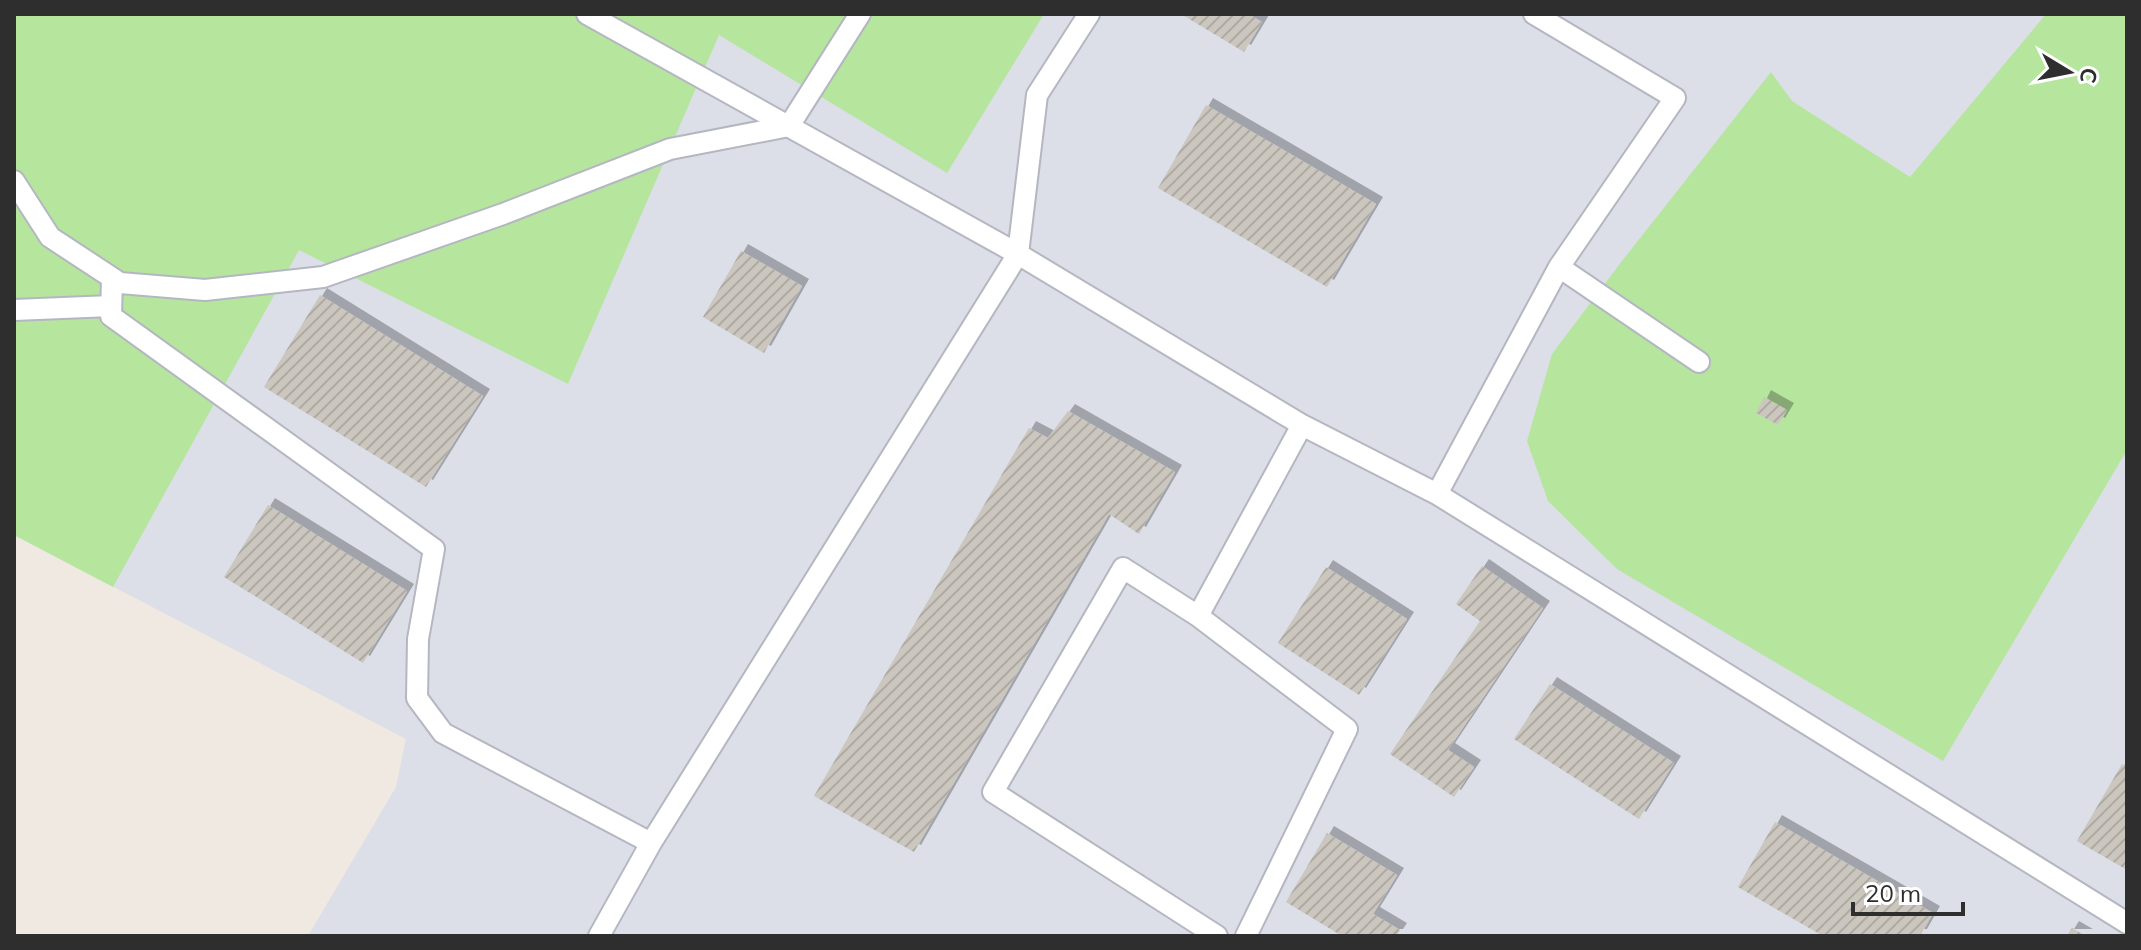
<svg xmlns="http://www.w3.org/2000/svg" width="2141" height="950" viewBox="0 0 2141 950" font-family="Mulish,sans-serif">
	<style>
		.airport { fill: #dcdee8 }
		.grass { fill: #b6e59e }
		.building { fill: url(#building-hatch); filter: url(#shadow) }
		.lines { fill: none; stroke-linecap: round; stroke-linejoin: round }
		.service-casing { stroke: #b4b7c1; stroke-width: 24 }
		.service { stroke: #fff; stroke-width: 20 }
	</style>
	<defs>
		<pattern id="building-hatch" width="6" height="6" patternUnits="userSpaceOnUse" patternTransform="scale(2)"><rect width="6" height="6" fill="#cbc7bf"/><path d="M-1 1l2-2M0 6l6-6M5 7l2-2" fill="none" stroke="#afaba4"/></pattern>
		<filter id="shadow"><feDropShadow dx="7" dy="-7" stdDeviation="0" flood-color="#0004"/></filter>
	</defs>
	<rect width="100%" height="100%" fill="#efe9e1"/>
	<path class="airport" d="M14 14H2127V936H308L396 787 406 739 14 535Z"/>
	<path class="grass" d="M14 14H1044L947 173 719 35 568 384 299 250 113 587 14 535Z
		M2046 14H2127V450L1943 761 1617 569 1548 501 1527 441 1552 354 1622 261 1771 72 1792 101 1910 177Z"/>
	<path class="building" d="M1181 14H1248L1262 22 1244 52Z
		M1206 105 1376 204 1327 287 1158 188Z
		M741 251 802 286 764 353 703 317Z
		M320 295 483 396 426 487 264 387Z
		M1764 397 1787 410 1778 425 1756 413Z
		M1068 411 1175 472 1139 534 1109 514 914 852 814 796 1029 428 1048 438Z
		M268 505 407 591 363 663 224 577Z
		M1482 566 1543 608 1448 750 1474 767 1454 797 1390 754 1480 621 1456 604Z
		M1326 567 1407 619 1359 695 1278 643Z
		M1550 684 1674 763 1639 819 1514 739Z
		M2122 764 2127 767V870L2077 841Z
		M1775 822 1933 913 1920 936H1823L1738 887Z
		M1327 833 1397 875 1373 914 1400 930 1396 936H1342L1286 902Z
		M2072 928 2086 936H2067Z"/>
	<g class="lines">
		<g class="service-casing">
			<path id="service" d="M587 14 1018 254 1037 95 1089 14
				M14 181 50 237 120 283 205 290 323 277 503 214 670 149 789 126 860 14
				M1559 267 1699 362
				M112 278 111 316 434 549 418 639 417 698 443 733 651 843
				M14 310 111 306
				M1437 494 1559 267 1675 98 1534 14
				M1198 616 1302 425
				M599 936 651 843 1018 254 1302 425 1437 494 2127 923
				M1217 936 993 792 1123 568 1198 616 1347 729 1246 936"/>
		</g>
		<use href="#service" class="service"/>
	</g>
	<rect width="2141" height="950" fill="none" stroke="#2e2e2e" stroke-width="32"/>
	<g transform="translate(2069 72) rotate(100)" stroke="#ffffff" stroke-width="6" paint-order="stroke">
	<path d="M0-6L14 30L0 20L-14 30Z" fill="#2e2e2e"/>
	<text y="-12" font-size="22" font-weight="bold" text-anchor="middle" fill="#2e2e2e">С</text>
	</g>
	<path d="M1853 902v12h110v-12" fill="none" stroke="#2e2e2e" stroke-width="4"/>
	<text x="1865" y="902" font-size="24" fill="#2e2e2e" stroke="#ffffff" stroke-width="6" paint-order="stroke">20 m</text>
</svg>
